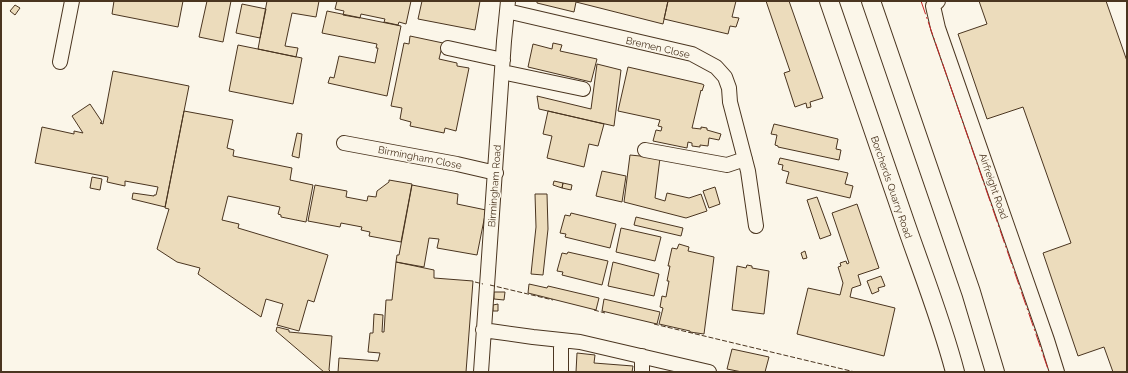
<svg xmlns="http://www.w3.org/2000/svg" width="1128" height="373" viewBox="0 0 1128 373" font-family="Raleway,sans-serif">
	<style>
		.building { fill: #ecdcbc; stroke: #4a3520 }
		.lines { fill: none; stroke-linecap: round; stroke-linejoin: round }
		.minor-casing { stroke: #4a3520; stroke-width: 16 }
		.major-casing { stroke: #4a3520; stroke-width: 20 }
		.minor { stroke: #fbf6e9; stroke-width: 14 }
		.major { stroke: #fbf6e9; stroke-width: 18 }
		.fence { stroke: #4a3520; stroke-width: 1; stroke-dasharray: 5 2; stroke-linecap: butt }
		.power { stroke: #c62828; stroke-width: 1; stroke-dasharray: 14 3 2 3; stroke-linecap: butt }
		.labels { text-anchor: middle; stroke-width: 3; stroke-linejoin: round; paint-order: stroke }
		.street-label { font-size: 10px; fill: #4a3520; stroke: #fbf6e9 }
	</style>
	<rect width="100%" height="100%" fill="#fbf6e9"/>
	<path class="building" d="M114 1H183L178 27 112 14Z
		M207 1H231L223 42 199 37Z
		M267 1H319L316 17 292 13 285 46 298 48 296 57 258 49Z
		M337 1H411L406 24 399 22 398 25 384 22 385 19 361 14 360 18 343 15 344 11 335 9Z
		M422 1H480L475 30 418 19Z
		M535 1H668L663 24 576 2 574 12 537 3V1Z
		M668 1H736L732 17 739 18 736 27 730 26 728 34 664 19Z
		M766 1H789L823 98 810 102 811 107 807 108 806 103 795 107 784 73 790 71Z
		M979 1H1106L1127 61V372H1113L1104 347 1078 356 1043 253 1071 243 1023 107 987 119 958 34 987 24Z
		M242 4 266 9 260 38 236 33Z
		M15 5 20 8 15 15 10 11Z
		M327 11 401 26 387 96 328 83 330 77 334 78 339 56 375 63 378 48H376L377 44 322 33Z
		M410 36 443 43 439 59 457 63V66L469 68 456 131 445 128 444 133 410 126 411 122 400 119 402 108 391 106 404 43 409 44Z
		M553 43 562 45 560 51 597 59 591 82 528 67 533 44 552 49Z
		M238 45 302 58 293 104 229 91Z
		M597 64 621 70 614 126 539 109 537 96 591 109Z
		M628 67 702 84 704 85 702 91 701 90 692 128 701 129V127L707 128V130L721 134 719 140 709 138 708 146 700 145V147L692 146V143L688 142 687 148 653 141 656 130 661 131 662 127 658 126 660 120 618 111Z
		M113 71 189 86 165 207 132 199 133 193 154 196V195H156L158 187 125 181V186L107 182 108 177 35 163 42 127 74 134V131L83 133 72 116 90 104 102 122 100 123 103 124Z
		M184 111 233 120 227 148 234 150 233 156 292 168 290 180 313 185 306 222 281 217V215L278 214 280 207 228 196 222 220 239 224 238 228 328 255 314 302 308 300 299 331 277 325 283 304 266 299 261 317 198 274 200 268 177 262 157 249 169 209 165 208Z
		M548 111 604 124 598 146 589 144 584 167 547 158 552 136 543 134Z
		M774 124 838 139 836 149 841 150 839 160 778 147V146L775 145 777 135 771 134Z
		M297 133 302 134 299 158 292 156Z
		M630 155 660 158 655 198 665 201 667 193 689 198 701 194 707 211 686 218 624 202Z
		M780 158 848 173 845 184 853 186 850 198 786 183 789 172 782 170 783 165 778 164Z
		M602 171 626 176 622 202 596 196Z
		M92 177 102 179 100 190 90 188Z
		M389 180 412 184 401 242 369 236 370 232 361 230 362 227 341 223 340 227 308 221 315 185 347 191 346 197 367 201 368 196 376 197 377 191 389 182Z
		M554 181 563 183 562 188 553 185Z
		M563 183 572 185 571 190 562 188Z
		M412 185 458 194 457 204 486 210 477 255 437 248 439 239 429 238 424 267 396 262 397 255H399Z
		M715 187 720 204 709 208 703 191Z
		M535 194H547L548 229 543 275 531 274 536 227Z
		M817 197 831 235 820 239 807 200Z
		M857 204 879 268 858 275 861 285 852 288 850 297 895 308 884 356 797 334 808 288 840 295 843 283 838 267 841 266 840 263 846 261 847 264 849 263 832 213Z
		M571 213 616 224 610 248 565 237 566 234 560 233 565 215 570 216Z
		M636 217 683 228 681 236 634 225Z
		M621 228 661 237 655 261 616 252Z
		M679 244 689 247 688 251 714 257 704 334 690 332V331L659 324 663 308 660 307 662 296 666 297 669 281H667L670 266H668L672 248 677 249Z
		M805 251 807 258 803 259 801 253Z
		M568 252 608 261 602 285 562 275 563 272 557 271 562 253 567 254Z
		M396 262 434 270V278L473 281 466 372H338L339 358 378 361 380 353 368 352 370 333H373L374 314 383 315 382 332H384L386 300H392Z
		M613 262 659 274 654 296 608 286Z
		M747 265 752 266V268L769 271 764 314 732 310 737 266 746 268Z
		M881 276 885 286 878 288 879 291 872 294 867 281Z
		M529 284 547 288 548 286 599 298 596 310 528 293Z
		M494 292H505L504 300 494 299Z
		M604 299 660 312 657 324 602 311Z
		M498 304V311H493V305Z
		M277 327 289 330V332L332 336 329 370 331 372H324L276 331Z
		M732 349 769 357 765 372H742L727 369Z
		M577 353 595 355 594 363 633 366 632 372H576Z"/>
	<g class="lines">
		<g class="minor-casing">
			<path id="minor" d="M938 1 933 6 938 28 1047 340 1057 372
				M507 11 692 54 716 67 725 77 729 88 730 102 748 171 756 226
				M448 48 503 60
				M60 62 72 1
				M502 72 583 89
				M344 143 457 164 496 173
				M645 150 727 165 745 159
				M483 330 533 337 580 342 709 372
				M561 340V372
				M642 356V372
				M481 372 504 41 508 1"/>
		</g>
		<g class="major-casing">
			<path id="major" d="M829 1C855 76 880 151 906 225 923 274 942 322 955 372
				M871 1 971 292 995 372"/>
		</g>
		<use href="#minor" class="minor"/>
		<use href="#major" class="major"/>
		<path class="fence" d="M475 282 483 284
			M490 285 553 300
			M594 310 605 313
			M654 324 855 372"/>
		<path class="power" d="M921 1 1049 372"/>
	</g>
	<g class="labels">
		<g class="street-label">
			<text transform="translate(658 47) rotate(13)" y="4">Bremen Close</text>
			<text transform="translate(420 157) rotate(11)" y="4">Birmingham Close</text>
			<text transform="translate(494 186) rotate(-86)" y="4">Birmingham Road</text>
			<text transform="translate(994 186) rotate(71)" y="4">Airfreight Road</text>
			<text transform="translate(892 187) rotate(71)" y="4">Borcherds Quarry Road</text>
		</g>
	</g>
	<rect width="1128" height="373" fill="none" stroke="#4a3520" stroke-width="4"/>
</svg>
